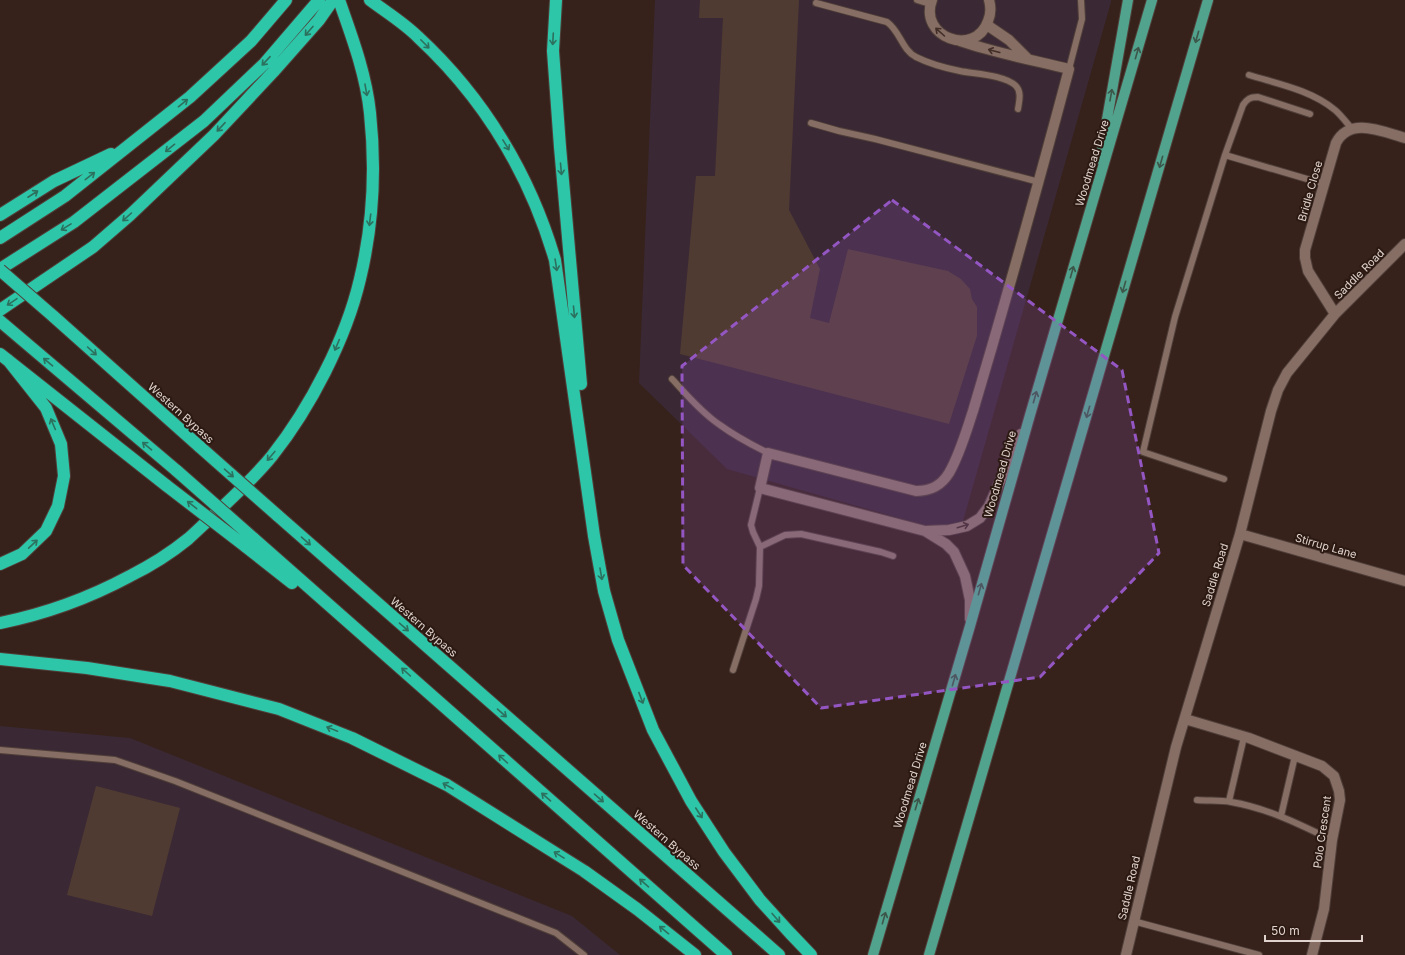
<svg xmlns="http://www.w3.org/2000/svg" width="1405" height="955" viewBox="0 0 1405 955" font-family="Inter,sans-serif">
	<style>
		.commercial { fill: #3a2934 }
		.building { fill: #503b33 }
		.lines { fill: none; stroke-linecap: round; stroke-linejoin: round }
		.lane-casing { stroke: #503f39; stroke-width: 8 }
		.street-casing { stroke: #503f39; stroke-width: 12 }
		.primary-casing { stroke: #503f39; stroke-width: 12 }
		.highway-casing { stroke: #503f39; stroke-width: 14 }
		.lane { stroke: #866e65; stroke-width: 6 }
		.street { stroke: #866e65; stroke-width: 10 }
		.primary { stroke: #51a38e; stroke-width: 10 }
		.highway { stroke: #2ec6a9; stroke-width: 12 }
		.highway-bridge-casing { stroke: #503f39; stroke-width: 14; stroke-linecap: butt }
		.highway-bridge { stroke: #2ec6a9; stroke-width: 12 }
		.oneway { stroke: #2c705e }
		.oneway2 { stroke: #422e27 }
		.oneway3 { stroke: #3c574a }
		.marked { fill: #9456c3; fill-opacity: 0.2; stroke: #9456c3; stroke-width: 3; stroke-dasharray: 8 5; stroke-linejoin: round }
		.labels { text-anchor: middle; stroke-width: 4; stroke-linejoin: round; paint-order: stroke }
		.street-label { font-size: 11px; fill: #e0d3ce; stroke: #2b1912 }
	</style>
	<rect width="100%" height="100%" fill="#36221b"/>
	<path class="commercial" d="M655 0H1111V2L959 535 727 469 639 383Z
		M0 726 130 738 572 916 620 955H0Z"/>
	<path class="building" d="M700 0H799L789 210 820 269 810 318 829 323 848 249 948 271 961 279 970 289 972 299 977 307V336L949 424 680 354 696 176H715L723 18H699Z
		M96 786 180 808 152 916 67 895Z"/>
	<g class="lines">
		<g class="lane-casing">
			<path id="lane" d="M917 0 930 4
				M816 3 887 22C900 31 902 50 916 57 930 64 945 68 960 71 975 74 1005 75 1016 86 1022 92 1019 102 1018 109
				M1069 69 1082 19 1081 0
				M1249 75C1278 84 1311 90 1335 110 1341 115 1346 122 1352 129
				M811 123 839 131 875 139 1039 182
				M1225 155 1324 184
				M672 379C687 395 702 413 720 425 735 436 752 445 768 453
				M1224 479 1143 452 1175 317 1225 155 1243 105C1247 99 1250 97 1258 97L1310 114
				M760 547 785 535 801 534 881 552 893 556
				M733 670 756 599 759 586 760 547 753 532 751 525 760 488
				M0 750 115 760 175 781 556 933 584 955
				M1197 800C1208 801 1220 800 1231 802 1267 808 1299 824 1332 840
				M1229 801 1244 737
				M1281 816 1295 756
				M1133 921 1259 955"/>
		</g>
		<g class="street-casing">
			<path id="street" d="M932 0C918 37 975 58 988 21 991 14 991 7 989 0
				M987 25 1009 40 1028 59
				M960 41C996 53 1032 60 1069 69 1044 163 1018 257 991 350 985 370 979 391 973 411 966 432 960 454 949 473 941 486 931 491 916 491L768 453 760 488 925 531 949 530 967 526 980 518 989 506 1021 434
				M1335 314 1308 271 1305 258V250L1336 143C1350 116 1383 132 1405 138
				M925 531 946 544 954 552 965 576 970 600V619
				M1240 534 1405 581
				M1185 719 1249 738 1322 766 1334 776 1339 791 1340 800 1332 840 1324 909 1312 955
				M1126 955 1176 747 1240 534 1271 411 1278 390 1287 373 1335 314 1405 244"/>
		</g>
		<g class="primary-casing">
			<path id="primary" d="M1100 159 1128 0
				M873 955 970 626 1030 415 1152 0
				M929 955 1208 0"/>
		</g>
		<g class="highway-casing">
			<path id="highway" d="M370 0C386 12 404 23 418 37 484 98 530 175 555 260L594 536 604 591 618 640 653 730 691 801 724 852 760 900 790 933 811 955
				M556 0 553 51 560 147 581 384
				M0 215 54 181 111 154
				M0 238 65 196 190 97 251 41 286 0
				M0 269 74 222 204 121 265 63 319 0
				M0 310 93 247 130 215 214 135 273 72 319 20 333 0
				M53 316 200 447
				M0 321 177 471
				M0 354 167 486
				M277 515 779 955
				M253 538 726 955
				M245 546 292 583
				M0 564 22 554 46 531 58 506 64 476 61 444 46 408 8 360
				M0 623C45 614 89 598 130 576 148 567 172 552 188 539 197 531 206 522 215 514 234 496 255 477 272 456 310 408 346 339 360 279 373 225 376 169 370 113 366 74 352 37 339 0
				M0 659 87 668 170 681 279 709 352 738 447 785 584 871 637 909 695 955"/>
		</g>
		<use href="#lane" class="lane"/>
		<use href="#street" class="street"/>
		<use href="#primary" class="primary"/>
		<use href="#highway" class="highway"/>
		<g class="highway-bridge-casing">
			<path id="highway-bridge" d="M0 270 53 316
				M200 447 277 515
				M177 471 253 538
				M167 486 245 546"/>
		</g>
		<use href="#highway-bridge" class="highway-bridge"/>
	</g>
	<defs><path id="oneway-shaft" d="M-6 0H5M1.5-3L5.5 0L1.5 3" fill="none" stroke-width="1.6" stroke-linecap="round" stroke-linejoin="round"/></defs>
	<g class="oneway">
		<use href="#oneway-shaft" transform="translate(309 31) rotate(131)"/>
		<use href="#oneway-shaft" transform="translate(553 39) rotate(93)"/>
		<use href="#oneway-shaft" transform="translate(425 44) rotate(45)"/>
		<use href="#oneway-shaft" transform="translate(266 61) rotate(133)"/>
		<use href="#oneway-shaft" transform="translate(366 90) rotate(80)"/>
		<use href="#oneway-shaft" transform="translate(183 103) rotate(-39)"/>
		<use href="#oneway-shaft" transform="translate(221 127) rotate(133)"/>
		<use href="#oneway-shaft" transform="translate(506 145) rotate(58)"/>
		<use href="#oneway-shaft" transform="translate(170 148) rotate(141)"/>
		<use href="#oneway-shaft" transform="translate(561 169) rotate(85)"/>
		<use href="#oneway-shaft" transform="translate(90 176) rotate(-38)"/>
		<use href="#oneway-shaft" transform="translate(33 194) rotate(-33)"/>
		<use href="#oneway-shaft" transform="translate(127 217) rotate(138)"/>
		<use href="#oneway-shaft" transform="translate(370 220) rotate(97)"/>
		<use href="#oneway-shaft" transform="translate(66 227) rotate(148)"/>
		<use href="#oneway-shaft" transform="translate(556 265) rotate(81)"/>
		<use href="#oneway-shaft" transform="translate(12 302) rotate(146)"/>
		<use href="#oneway-shaft" transform="translate(574 312) rotate(85)"/>
		<use href="#oneway-shaft" transform="translate(337 345) rotate(113)"/>
		<use href="#oneway-shaft" transform="translate(92 351) rotate(42)"/>
		<use href="#oneway-shaft" transform="translate(48 362) rotate(-140)"/>
		<use href="#oneway-shaft" transform="translate(53 424) rotate(-113)"/>
		<use href="#oneway-shaft" transform="translate(147 446) rotate(-140)"/>
		<use href="#oneway-shaft" transform="translate(271 456) rotate(130)"/>
		<use href="#oneway-shaft" transform="translate(229 473) rotate(41)"/>
		<use href="#oneway-shaft" transform="translate(192 505) rotate(-142)"/>
		<use href="#oneway-shaft" transform="translate(306 541) rotate(41)"/>
		<use href="#oneway-shaft" transform="translate(33 544) rotate(-43)"/>
		<use href="#oneway-shaft" transform="translate(601 574) rotate(80)"/>
		<use href="#oneway-shaft" transform="translate(404 627) rotate(41)"/>
		<use href="#oneway-shaft" transform="translate(406 672) rotate(-138)"/>
		<use href="#oneway-shaft" transform="translate(641 698) rotate(69)"/>
		<use href="#oneway-shaft" transform="translate(502 713) rotate(41)"/>
		<use href="#oneway-shaft" transform="translate(332 729) rotate(-158)"/>
		<use href="#oneway-shaft" transform="translate(503 759) rotate(-138)"/>
		<use href="#oneway-shaft" transform="translate(448 786) rotate(-150)"/>
		<use href="#oneway-shaft" transform="translate(546 797) rotate(-139)"/>
		<use href="#oneway-shaft" transform="translate(599 798) rotate(41)"/>
		<use href="#oneway-shaft" transform="translate(699 813) rotate(57)"/>
		<use href="#oneway-shaft" transform="translate(559 855) rotate(-148)"/>
		<use href="#oneway-shaft" transform="translate(644 883) rotate(-139)"/>
		<use href="#oneway-shaft" transform="translate(776 918) rotate(49)"/>
		<use href="#oneway-shaft" transform="translate(664 930) rotate(-141)"/>
	</g>
	<g class="oneway2">
		<use href="#oneway-shaft" transform="translate(940 32) rotate(-138)"/>
		<use href="#oneway-shaft" transform="translate(994 51) rotate(-165)"/>
		<use href="#oneway-shaft" transform="translate(963 526) rotate(-17)"/>
	</g>
	<g class="oneway3">
		<use href="#oneway-shaft" transform="translate(1197 37) rotate(106)"/>
		<use href="#oneway-shaft" transform="translate(1137 53) rotate(-74)"/>
		<use href="#oneway-shaft" transform="translate(1111 95) rotate(-80)"/>
		<use href="#oneway-shaft" transform="translate(1161 162) rotate(106)"/>
		<use href="#oneway-shaft" transform="translate(1072 272) rotate(-74)"/>
		<use href="#oneway-shaft" transform="translate(1124 287) rotate(106)"/>
		<use href="#oneway-shaft" transform="translate(1035 397) rotate(-74)"/>
		<use href="#oneway-shaft" transform="translate(1088 412) rotate(106)"/>
		<use href="#oneway-shaft" transform="translate(980 589) rotate(-74)"/>
		<use href="#oneway-shaft" transform="translate(954 680) rotate(-74)"/>
		<use href="#oneway-shaft" transform="translate(917 804) rotate(-73)"/>
		<use href="#oneway-shaft" transform="translate(884 918) rotate(-74)"/>
	</g>
	<path class="marked" d="M892 200 1122 370 1159 553 1040 677 821 708 683 565 682 366Z"/>
	<g class="labels">
		<g class="street-label">
			<text transform="translate(1092 163) rotate(-73)" y="4">Woodmead Drive</text>
			<text transform="translate(1310 191) rotate(-74)" y="4">Bridle Close</text>
			<text transform="translate(1359 274) rotate(-45)" y="4">Saddle Road</text>
			<text transform="translate(181 413) rotate(42)" y="4">Western Bypass</text>
			<text transform="translate(1000 474) rotate(-74)" y="4">Woodmead Drive</text>
			<text transform="translate(1326 546) rotate(16)" y="4">Stirrup Lane</text>
			<text transform="translate(1215 575) rotate(-73)" y="4">Saddle Road</text>
			<text transform="translate(424 627) rotate(41)" y="4">Western Bypass</text>
			<text transform="translate(910 785) rotate(-73)" y="4">Woodmead Drive</text>
			<text transform="translate(1322 832) rotate(-82)" y="4">Polo Crescent</text>
			<text transform="translate(667 840) rotate(41)" y="4">Western Bypass</text>
			<text transform="translate(1129 888) rotate(-77)" y="4">Saddle Road</text>
		</g>
	</g>
	<path d="M1265 935v6h97v-6" fill="none" stroke="#e0d3ce" stroke-width="2"/>
	<text x="1271" y="935" font-size="12" fill="#e0d3ce" stroke="#2b1912" stroke-width="3" paint-order="stroke">50 m</text>
</svg>
